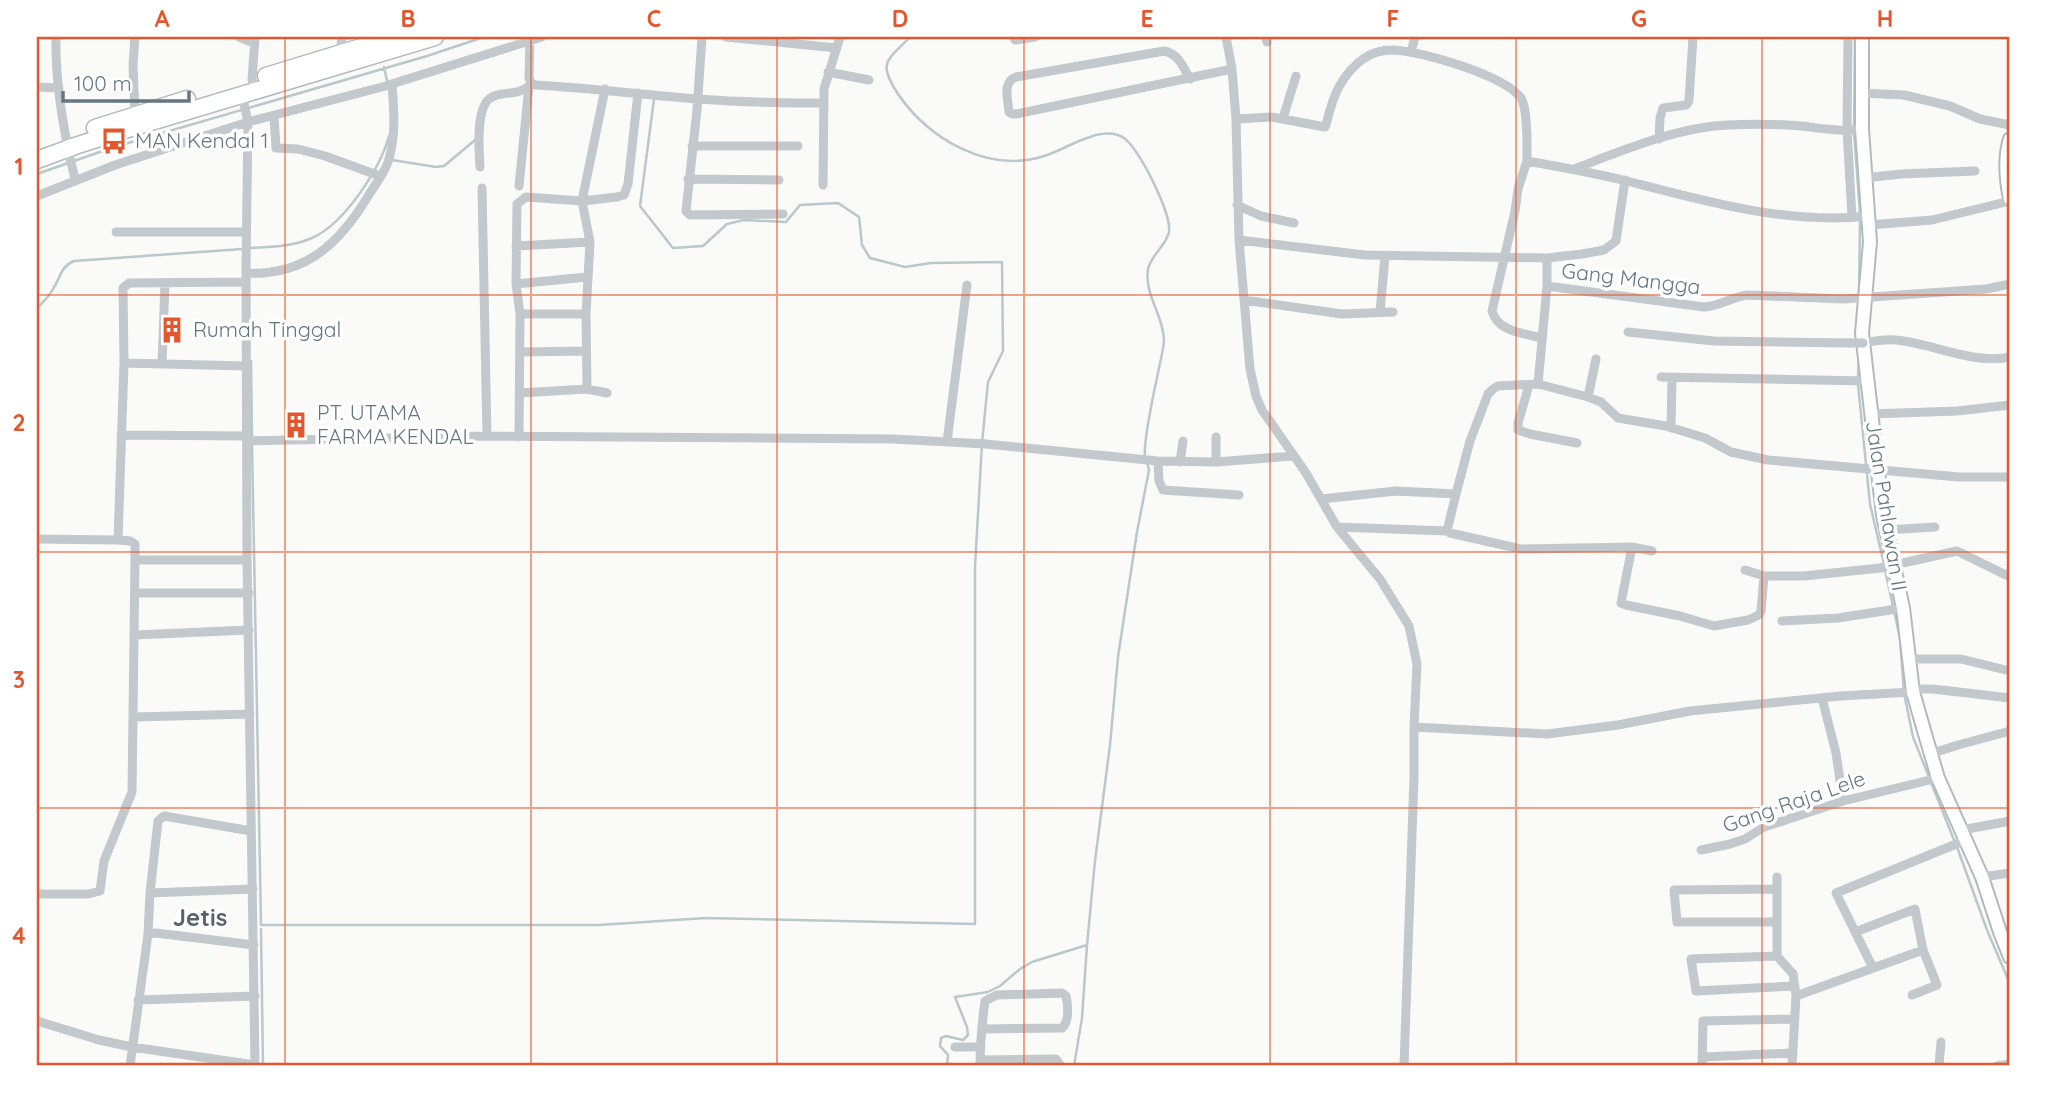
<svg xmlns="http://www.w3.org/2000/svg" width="2047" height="1103" viewBox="0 0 2047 1103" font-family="Quicksand,sans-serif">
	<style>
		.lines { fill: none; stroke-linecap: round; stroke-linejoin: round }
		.stream { stroke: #bbc7cb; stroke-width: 2.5 }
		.secondary-casing { stroke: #b3babf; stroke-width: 16 }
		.highway-casing { stroke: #b4b9bd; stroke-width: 19 }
		.street { stroke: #c3c8cc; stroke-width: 9 }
		.secondary { stroke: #fff; stroke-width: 12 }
		.highway { stroke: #fff; stroke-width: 16 }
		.street-bridge { stroke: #c3c8cc; stroke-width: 9 }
		.grid { fill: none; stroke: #e4572e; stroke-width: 2; stroke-opacity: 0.55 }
		.labels { text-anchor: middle; stroke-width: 7; stroke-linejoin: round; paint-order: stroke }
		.poi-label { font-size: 21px; fill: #657683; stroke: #fff; text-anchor: start }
		.street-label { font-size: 21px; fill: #657683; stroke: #fff }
		.quarter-label { font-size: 24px; font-weight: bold; fill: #57646e; stroke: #fff }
		.neatline { fill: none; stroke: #e4572e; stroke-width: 2.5 }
		.grid-label { font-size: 23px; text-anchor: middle; font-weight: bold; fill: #e4572e }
	</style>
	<rect width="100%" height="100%" fill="#fafaf8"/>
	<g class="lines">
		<path class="stream" d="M910 37C887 61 877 62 898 94 929 139 988 174 1044 156 1066 150 1101 123 1124 138 1139 148 1172 214 1169 232 1166 246 1151 255 1148 269 1144 295 1164 316 1164 341 1163 353 1159 366 1157 378 1153 395 1150 412 1147 430 1146 439 1144 448 1145 456
			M1855 37 1854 132 1860 213
			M384 67 387 81
			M392 160 436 167 444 166 475 140
			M37 174 111 148 427 56 484 37
			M248 248C269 247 292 247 312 238 344 224 380 169 389 136
			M1859 297 1860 219
			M37 308C43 302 49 297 53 289 61 277 60 267 74 261L242 249
			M251 361 252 438
			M1858 377 1859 356
			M1858 384 1870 504 1884 564
			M252 444 261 924
			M1885 570 1900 638 1904 693 1913 737 1954 840
			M1957 847 1987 930 2010 984
			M261 925H599L706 918 975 924V567L982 443 988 382 1003 351 1002 262 931 263 905 267 870 258 862 245 859 217 838 203 800 205 786 222 744 220 727 224 703 246 673 248 640 206 654 99
			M261 929 263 1066
			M947 1066 948 1055 940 1046 941 1038 946 1036 963 1040 968 1035 967 1027 955 997 988 992 1000 986 1020 969 1032 962 1087 945
			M1074 1066 1082 1018 1087 945 1095 861 1110 745 1118 657 1137 532 1149 470 1147 462"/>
		<g class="secondary-casing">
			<path id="secondary" d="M1862 37V129L1870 242 1862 333 1883 515 1903 608 1913 692 1925 734 1938 778 1982 877 2000 932 2010 957
				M2010 139C2004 158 2006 179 2010 199"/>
		</g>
		<g class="highway-casing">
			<path id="highway" d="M266 76 394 37
				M95 128 187 99
				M37 160 75 146 128 129 435 37"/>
		</g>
		<path class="street" d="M56 37C55 84 64 134 75 179
			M239 37 254 43
			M702 37 697 110 686 211 690 215 783 214
			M726 37 837 48
			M1226 37 1232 69 1236 119 1239 240 1250 369 1256 396 1262 410 1306 473 1337 527 1380 579 1409 626 1417 664 1414 727V777L1404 1066
			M1266 37 1267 42
			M1848 37 1847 130 1852 217
			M530 39 529 77 531 83 536 85C590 88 644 95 698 99 740 102 781 103 823 103
			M1015 40 1035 37
			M1411 52 1415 37
			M340 53 342 37
			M828 72 869 80
			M1190 79C1183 67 1179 54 1164 51L1016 77C1002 82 1008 99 1009 112L1012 114H1016L1232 69
			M252 80 255 37
			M37 87 59 88
			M1861 93 1904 95 1950 106 1980 119 2010 125
			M242 94 248 122 246 266 247 560 255 1066
			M135 115 133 64 135 37
			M274 116 276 148 298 149 325 156 380 176
			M1283 118 1296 76
			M1236 119 1272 117 1325 127C1328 121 1328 114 1331 107 1336 89 1347 71 1363 59 1371 53 1382 50 1393 50 1421 51 1504 75 1521 98 1528 109 1527 147 1527 161 1561 167 1594 173 1627 181 1704 201 1787 225 1868 216
			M1659 139 1660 118 1663 108 1686 105 1689 101 1693 37
			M692 146H798
			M1527 161 1518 189 1515 211 1492 311C1498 332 1523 333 1541 338
			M480 167C479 151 475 105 492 97 504 91 518 96 529 86
			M1574 169C1621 151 1677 127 1728 125 1747 124 1768 124 1787 125 1813 126 1837 133 1862 129
			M1865 178 1901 174 1975 171
			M688 179 779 180
			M823 185 824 89 840 37
			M519 186 529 86
			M482 188 487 436
			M37 196 115 165 248 122 382 87 542 37
			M1237 205 1261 216 1294 223
			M1869 225 1932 220 2010 201
			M116 232H246
			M1239 240 1365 255 1547 258 1582 254 1604 250 1616 241 1625 180
			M516 246 590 242
			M1547 258V286L1704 307C1720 306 1732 297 1747 295L1843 299 1986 289 2010 284
			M246 273C307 276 341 242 370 193 377 182 386 171 389 159 396 134 394 110 392 84
			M516 284 587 277
			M1244 300 1342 314 1393 312
			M1380 312 1385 256
			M520 314H586
			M1628 332 1714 341 1849 343
			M1863 343C1874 341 1884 339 1896 340 1931 343 1974 365 2010 357
			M520 352 586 351
			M124 363 246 366
			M162 364 165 283
			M1661 377 1867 381
			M1538 384 1547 286
			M1529 385 1518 423V430L1530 434 1577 443
			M587 389 586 314 590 242 582 201 605 89
			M519 393 587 389 607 393
			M1588 397 1596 359
			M1871 414 1957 411 2010 405
			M1671 428 1672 378
			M121 435 247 436
			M519 437 520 314 516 284 517 204 526 197 582 201 617 197 624 195 628 184 638 93
			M247 441 487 436 893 439 986 444 1158 461 1216 462 1293 456
			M947 442 967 285
			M1158 461 1159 481 1163 490 1239 495
			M1180 462 1183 441
			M1216 462V437
			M1321 499 1396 491 1456 494 1470 441 1488 394 1493 389 1498 386 1538 384 1588 397 1601 402 1618 418 1666 426 1705 438 1731 452 1768 460 1959 477H2010
			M1337 527 1447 531 1450 533 1521 549 1632 547 1652 551
			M1886 530 1935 527
			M1447 531 1456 494
			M37 539 118 540 124 363 123 288 129 283 246 282
			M118 540 130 541 135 544V560
			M1632 547 1621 603 1626 605 1680 616 1714 626 1748 620 1759 615 1761 611 1764 576
			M1745 570 1764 576H1804L1880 568 1957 551 2010 577
			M135 593H249
			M1782 621 1838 618 1903 608
			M135 635 249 630
			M1910 659H1961L2010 671
			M1913 689H1933L2010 698
			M1822 698 1836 753 1843 801
			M134 717 250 714
			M1414 727 1547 734 1618 725 1690 711 1840 696 1913 692
			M1930 754 1958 745 2010 731
			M1962 830 2010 821
			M1701 850 1730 844 1745 839 1764 827 1843 801 1938 778
			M1777 877V956L1793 974 1796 996 1792 1066
			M1982 877 2010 873
			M150 893 253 889
			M37 894H88L100 891 104 861 132 792 135 560H247
			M1777 922H1677L1674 890 1777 889
			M1855 932 1915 909 1923 950 1937 985 1912 995
			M148 934 156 933 254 945
			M1777 956 1691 959 1696 991 1795 986
			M1873 968 1836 893 1966 840
			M1796 996 1923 950
			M138 1000 255 996
			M37 1021 99 1040 132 1047 255 1065
			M955 1047H980
			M1703 1057 1793 1053
			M980 1060 1056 1059 1061 1066
			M130 1066 148 934 150 893 158 821 164 816 251 831
			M980 1066C980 1044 982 1023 985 1001L997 995 1062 993 1066 996C1068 1006 1070 1021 1062 1028L982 1029
			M1702 1066 1703 1021 1795 1019
			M1939 1066 1941 1042
			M1997 1066 2010 1064"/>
		<use href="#secondary" class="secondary"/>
		<use href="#highway" class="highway"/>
		<path class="street-bridge" d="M1849 343H1863"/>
	</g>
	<path class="grid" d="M285 37V1066M531 37V1066M777 37V1066M1024 37V1066M1270 37V1066M1516 37V1066M1762 37V1066M37 295H2010M37 552H2010M37 808H2010"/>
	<defs>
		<g id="bus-bare" transform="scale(2.1)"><path d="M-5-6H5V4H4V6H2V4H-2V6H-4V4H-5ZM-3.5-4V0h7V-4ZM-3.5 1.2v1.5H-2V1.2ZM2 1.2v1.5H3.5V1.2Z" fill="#e4572e" stroke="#fff" stroke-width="2.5" paint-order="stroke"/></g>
		<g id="building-bare" transform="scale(2.1)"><path d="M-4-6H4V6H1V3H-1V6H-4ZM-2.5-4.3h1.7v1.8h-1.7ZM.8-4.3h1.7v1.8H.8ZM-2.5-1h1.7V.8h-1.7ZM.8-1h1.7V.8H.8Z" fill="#e4572e" stroke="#fff" stroke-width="2.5" paint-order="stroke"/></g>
	</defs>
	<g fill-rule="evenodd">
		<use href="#bus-bare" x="114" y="141"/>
		<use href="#building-bare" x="172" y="330"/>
		<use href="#building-bare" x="296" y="425"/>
	</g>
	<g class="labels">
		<g class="poi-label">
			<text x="135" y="148">MAN Kendal 1</text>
			<text x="193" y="337">Rumah Tinggal</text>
			<text x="317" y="420">PT. UTAMA<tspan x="317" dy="24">FARMA KENDAL</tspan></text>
		</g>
		<g class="street-label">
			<text transform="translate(1631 279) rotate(7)" y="7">Gang Mangga</text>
			<text transform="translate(1886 506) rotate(81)" y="7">Jalan Pahlawan II</text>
			<text transform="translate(1794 802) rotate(-19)" y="7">Gang Raja Lele</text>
		</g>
		<g class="quarter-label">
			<text x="200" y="926">Jetis</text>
		</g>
	</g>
	<rect width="2047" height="1103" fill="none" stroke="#ffffff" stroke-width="77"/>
	<path d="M63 91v10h126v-10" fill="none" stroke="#657683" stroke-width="3.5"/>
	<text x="74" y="91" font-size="21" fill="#657683" stroke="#ffffff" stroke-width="5" paint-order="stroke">100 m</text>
	<rect x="38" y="38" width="1970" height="1026" class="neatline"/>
	<g class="grid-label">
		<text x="162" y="27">A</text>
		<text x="408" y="27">B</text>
		<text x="654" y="27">C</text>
		<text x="900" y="27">D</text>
		<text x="1147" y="27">E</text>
		<text x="1393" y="27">F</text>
		<text x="1639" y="27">G</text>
		<text x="1885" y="27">H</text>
		<text x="19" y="175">1</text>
		<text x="19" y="431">2</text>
		<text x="19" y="688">3</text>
		<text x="19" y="944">4</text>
	</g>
</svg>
